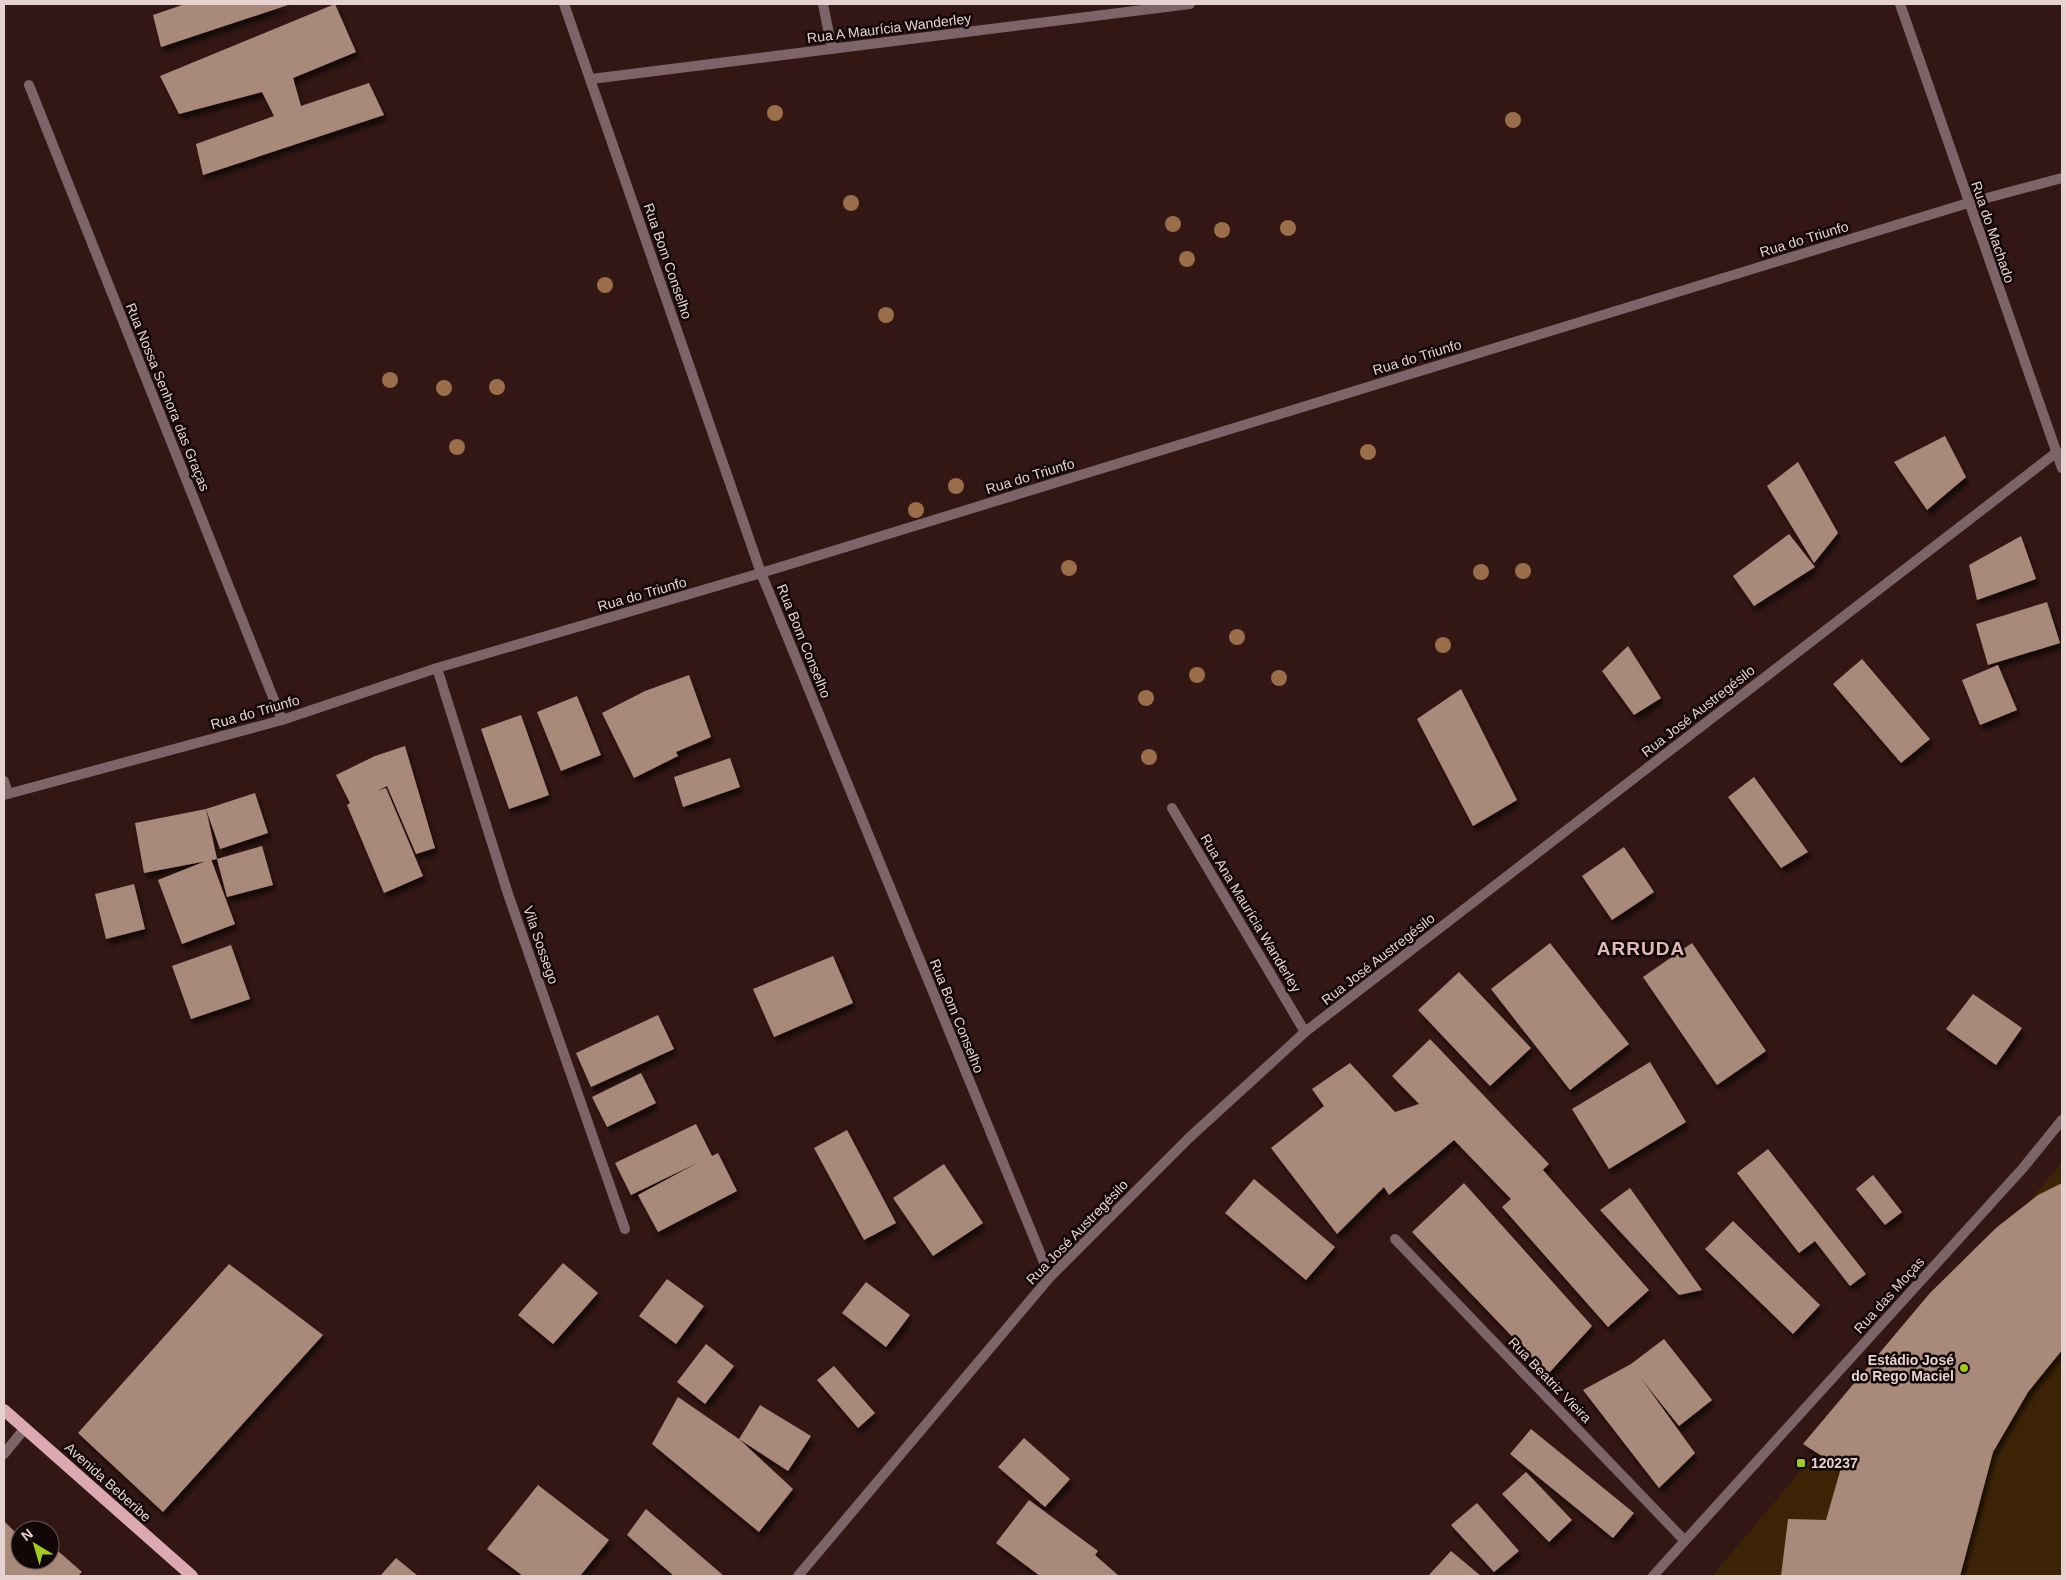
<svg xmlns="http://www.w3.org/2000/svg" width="2066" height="1580" viewBox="0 0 2066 1580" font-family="Helvetica,sans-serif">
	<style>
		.green { fill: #3e2406 }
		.building { fill: #a9897a; filter: url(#shadow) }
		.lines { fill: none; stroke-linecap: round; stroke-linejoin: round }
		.minor { stroke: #7d6468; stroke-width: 10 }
		.tertiary { stroke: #7d6468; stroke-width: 10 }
		.primary { stroke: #dca8b1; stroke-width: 12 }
		.tree { fill: #9a6d4b }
		.poi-dot { fill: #a2c928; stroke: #120706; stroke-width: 2 }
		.labels { text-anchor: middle; stroke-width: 5; stroke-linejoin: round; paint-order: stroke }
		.street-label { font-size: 14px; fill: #e5d1cf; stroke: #120706 }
		.poi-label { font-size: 14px; font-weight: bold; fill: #e5d1cf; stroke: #120706; text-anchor: end }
		.district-label { font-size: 19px; font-weight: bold; letter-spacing: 1px; fill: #e0b9b4; stroke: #120706 }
	</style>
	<defs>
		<filter id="shadow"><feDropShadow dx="3" dy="5.5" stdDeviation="2.5" flood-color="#0009"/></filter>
	</defs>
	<rect width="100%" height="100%" fill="#331714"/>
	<path class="green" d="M2062 1162V1576H1712L1816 1453 1803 1444 1930 1293 1996 1228 2027 1204Z"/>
	<path class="building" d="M185 4H291L161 47 153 15Z
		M335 4 356 52 293 78 301 106 369 83 384 115 203 175 196 144 274 116 262 92 179 114 160 76Z
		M1945 436 1966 477 1927 510 1894 462Z
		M1798 462 1838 533 1814 563 1767 486Z
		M1789 534 1815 567 1754 606 1733 576Z
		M2021 536 2036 579 1977 600 1969 565Z
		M2047 602 2060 643 1988 665 1976 624Z
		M1628 646 1661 698 1634 715 1602 671Z
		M1862 659 1930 739 1901 763 1833 684Z
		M1998 665 2017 710 1980 725 1962 680Z
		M689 675 711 737 676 752 678 756 634 778 602 713 645 691Z
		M1461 689 1517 800 1473 826 1417 719Z
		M577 696 601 755 561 771 537 712Z
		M521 715 549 795 509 809 481 729Z
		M405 746 435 848 416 854 387 786 377 791 386 788 423 876 384 893 347 805 350 803 336 775 375 756Z
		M730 758 740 787 683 807 674 777Z
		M1754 777 1808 852 1781 868 1728 797Z
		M255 793 268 833 220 849 206 809Z
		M206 809 217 859 262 846 273 885 227 897 217 859 144 873 135 823Z
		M1624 847 1654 892 1612 920 1582 876Z
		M211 859 235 924 182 944 158 880Z
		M134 884 145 929 106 939 95 894Z
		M1550 943 1629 1044 1570 1090 1491 989Z
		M1692 943 1766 1051 1717 1085 1643 977Z
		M231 945 250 999 191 1019 172 966Z
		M833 956 853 1003 774 1037 753 989Z
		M1459 972 1531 1048 1490 1086 1418 1010Z
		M1973 994 2022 1028 1996 1065 1946 1029Z
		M658 1015 674 1049 591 1087 576 1053Z
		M1430 1039 1549 1164 1533 1179 1543 1170 1649 1290 1608 1327 1502 1207 1511 1199 1454 1140 1389 1195 1384 1187 1337 1234 1271 1148 1324 1106 1312 1089 1350 1063 1395 1112 1419 1104 1392 1076Z
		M1650 1062 1686 1122 1609 1169 1572 1109Z
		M641 1073 656 1103 607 1127 592 1097Z
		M696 1124 712 1156 718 1153 737 1191 658 1232 638 1195 699 1162 631 1195 615 1163Z
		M847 1130 896 1223 864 1240 814 1148Z
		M1768 1149 1866 1274 1850 1286 1815 1241 1799 1253 1737 1173Z
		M944 1164 983 1223 933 1256 893 1198Z
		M1873 1175 1902 1212 1885 1225 1856 1189Z
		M1254 1179 1335 1247 1306 1280 1225 1213Z
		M1464 1183 1592 1326 1548 1374 1412 1232Z
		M2062 1183V1350L2028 1392 1993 1452 1960 1576H1781L1788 1519 1826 1520 1841 1468 1803 1444 1930 1293 1996 1228 2038 1195Z
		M1630 1188 1702 1290 1679 1295 1600 1210Z
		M1733 1221 1820 1305 1793 1334 1705 1249Z
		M563 1263 598 1293 553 1344 518 1315Z
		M229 1264 323 1335 163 1512 78 1433Z
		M667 1279 704 1306 676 1344 639 1316Z
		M866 1282 910 1315 886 1347 842 1313Z
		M1664 1339 1712 1400 1679 1426 1640 1377 1695 1453 1659 1488 1583 1390 1631 1364Z
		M706 1344 734 1366 705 1404 677 1382Z
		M834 1366 875 1413 858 1428 817 1380Z
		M678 1397 739 1439 793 1489 759 1532 652 1444Z
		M760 1405 811 1436 788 1471 739 1439Z
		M1531 1429 1634 1513 1613 1538 1510 1454Z
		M1024 1438 1070 1479 1045 1507 998 1467Z
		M1526 1472 1572 1520 1549 1542 1502 1494Z
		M538 1485 609 1540 580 1576H523L487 1549Z
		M1029 1500 1098 1551 1095 1555 1119 1576H1040L996 1543Z
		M1477 1503 1519 1551 1494 1572 1451 1525Z
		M646 1509 724 1576H674L627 1535Z
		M4 1521 20 1537V1560H50V1544L82 1572 78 1576H4Z
		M1451 1551 1481 1576H1428Z
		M396 1558 418 1576H380Z"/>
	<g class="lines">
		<path class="minor" d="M564 4 761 573 1050 1277
			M823 4 832 49
			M1900 4 2062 468
			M591 79 1190 4
			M29 85 282 720
			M437 668 508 894 625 1229
			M4 781 8 793
			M4 795 282 720 437 668 761 573 1968 203 2062 178
			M1172 808 1305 1032
			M1395 1239 1684 1540
			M4 1454 25 1428
			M798 1576 1050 1277 1190 1137 1305 1032 2057 452"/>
		<path class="tertiary" d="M1653 1576 2023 1168 2062 1120"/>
		<path class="primary" d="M4 1410 192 1576"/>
	</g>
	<g class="tree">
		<circle cx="775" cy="113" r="8"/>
		<circle cx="1513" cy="120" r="8"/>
		<circle cx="851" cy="203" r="8"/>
		<circle cx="1173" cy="224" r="8"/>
		<circle cx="1288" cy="228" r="8"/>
		<circle cx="1222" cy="230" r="8"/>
		<circle cx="1187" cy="259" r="8"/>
		<circle cx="605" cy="285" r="8"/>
		<circle cx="886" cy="315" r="8"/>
		<circle cx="390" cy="380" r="8"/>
		<circle cx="497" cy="387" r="8"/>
		<circle cx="444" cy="388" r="8"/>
		<circle cx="457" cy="447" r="8"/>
		<circle cx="1368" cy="452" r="8"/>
		<circle cx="956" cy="486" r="8"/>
		<circle cx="916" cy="510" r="8"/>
		<circle cx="1069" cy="568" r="8"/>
		<circle cx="1523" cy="571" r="8"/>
		<circle cx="1481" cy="572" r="8"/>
		<circle cx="1237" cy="637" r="8"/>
		<circle cx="1443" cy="645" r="8"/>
		<circle cx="1197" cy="675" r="8"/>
		<circle cx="1279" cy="678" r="8"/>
		<circle cx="1146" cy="698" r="8"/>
		<circle cx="1149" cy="757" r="8"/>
	</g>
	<g class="poi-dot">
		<circle cx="1964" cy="1368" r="5"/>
		<rect x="1796" y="1458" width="10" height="10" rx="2.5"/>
	</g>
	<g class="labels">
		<g class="street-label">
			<text transform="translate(889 28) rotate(-7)" y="5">Rua A Maurícia Wanderley</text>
			<text transform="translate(1993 232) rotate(71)" y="5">Rua do Machado</text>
			<text transform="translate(1804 239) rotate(-17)" y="5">Rua do Triunfo</text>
			<text transform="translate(668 261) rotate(71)" y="5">Rua Bom Conselho</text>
			<text transform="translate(1417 357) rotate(-17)" y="5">Rua do Triunfo</text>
			<text transform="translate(168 397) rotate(68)" y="5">Rua Nossa Senhora das Graças</text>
			<text transform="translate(1030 476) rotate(-17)" y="5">Rua do Triunfo</text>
			<text transform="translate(642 594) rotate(-16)" y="5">Rua do Triunfo</text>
			<text transform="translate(804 641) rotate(68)" y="5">Rua Bom Conselho</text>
			<text transform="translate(1698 711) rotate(-38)" y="5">Rua José Austregésilo</text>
			<text transform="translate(255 712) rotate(-16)" y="5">Rua do Triunfo</text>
			<text transform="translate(1251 913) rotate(59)" y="5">Rua Ana Maurícia Wanderley</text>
			<text transform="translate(541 945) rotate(71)" y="5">Vila Sossego</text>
			<text transform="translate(1378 959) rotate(-38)" y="5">Rua José Austregésilo</text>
			<text transform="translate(957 1016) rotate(68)" y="5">Rua Bom Conselho</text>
			<text transform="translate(1077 1232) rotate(-46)" y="5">Rua José Austregésilo</text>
			<text transform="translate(1889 1295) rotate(-48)" y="5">Rua das Moças</text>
			<text transform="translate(1550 1380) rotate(46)" y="5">Rua Beatriz Vieira</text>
			<text transform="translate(108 1482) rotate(42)" y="5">Avenida Beberibe</text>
		</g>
		<g class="poi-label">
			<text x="1954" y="1365">Estádio José<tspan x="1954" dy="16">do Rego Maciel</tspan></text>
			<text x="1811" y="1468" text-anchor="start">120237</text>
		</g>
		<g class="district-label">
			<text x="1641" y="955">ARRUDA</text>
		</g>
	</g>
	<rect width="2066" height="1580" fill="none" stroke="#e5d1cf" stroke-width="10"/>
	<g transform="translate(35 1545) rotate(322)"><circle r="24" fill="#120706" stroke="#665856"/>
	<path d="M0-4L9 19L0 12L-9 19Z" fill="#a2c928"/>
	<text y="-8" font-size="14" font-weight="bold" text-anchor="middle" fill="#e5d1cf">N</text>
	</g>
</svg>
